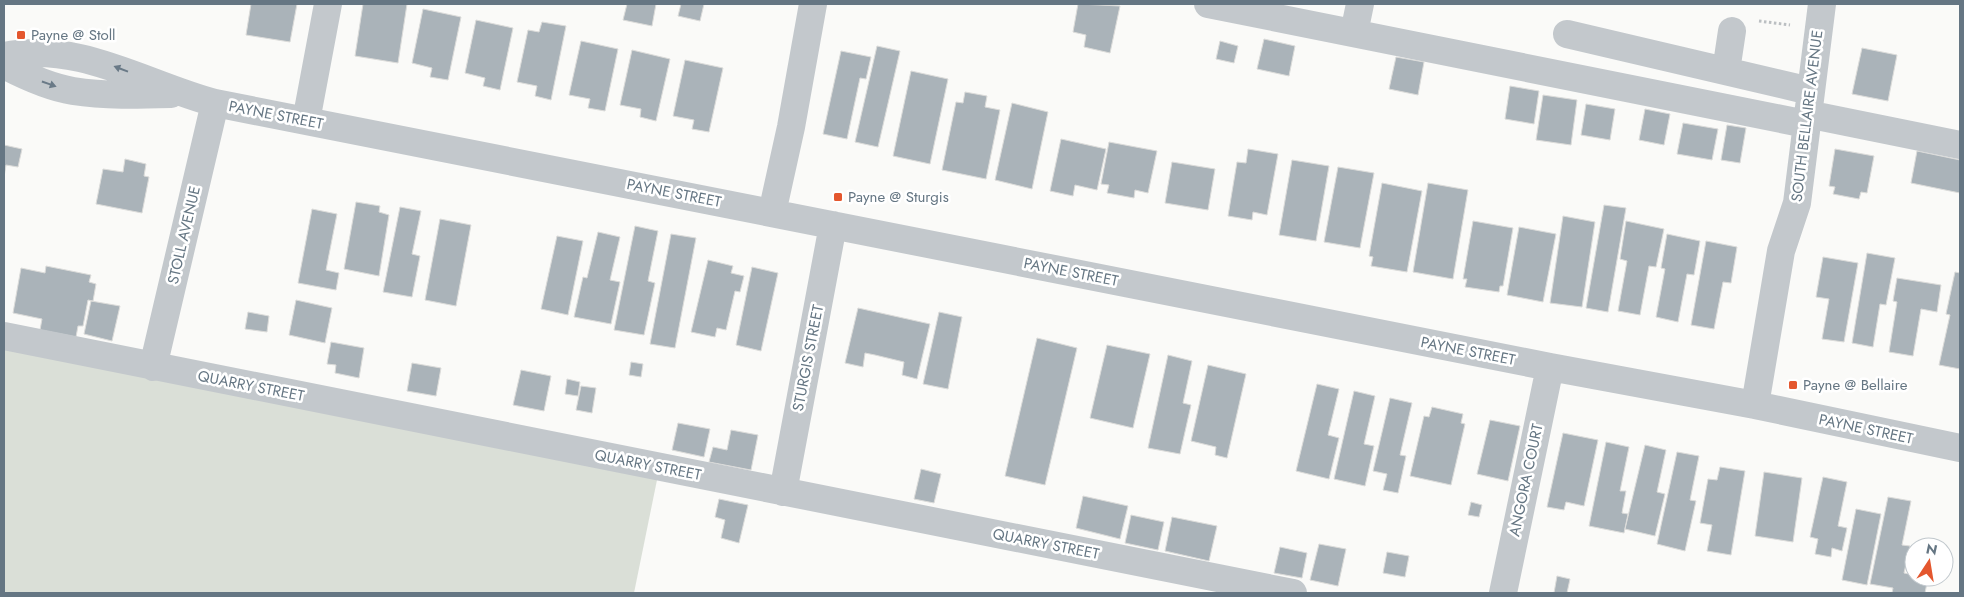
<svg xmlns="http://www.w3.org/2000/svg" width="1964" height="597" viewBox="0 0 1964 597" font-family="Jost,sans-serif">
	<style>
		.green { fill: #dadfd7 }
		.building { fill: #aab3b9; stroke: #dcdcda }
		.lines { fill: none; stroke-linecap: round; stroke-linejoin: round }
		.path { stroke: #bbbfc2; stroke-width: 3; stroke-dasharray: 2.5 2.5; stroke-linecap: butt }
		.minor { stroke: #c3c8cc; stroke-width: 28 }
		.oneway { fill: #6a7a87 }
		.poi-dot { fill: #e4572e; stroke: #fff; stroke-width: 2 }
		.labels { text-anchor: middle; stroke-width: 5; stroke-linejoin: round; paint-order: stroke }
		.poi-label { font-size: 15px; fill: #657683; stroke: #fff; text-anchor: start }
		.street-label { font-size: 15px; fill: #657683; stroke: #fff }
	</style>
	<rect width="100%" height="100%" fill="#fafaf8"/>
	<path class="green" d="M4 344 658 475 634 593H4Z"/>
	<path class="building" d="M251 4H297L290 42 246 35Z
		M363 4H407L398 63 355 56Z
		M627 4H656L652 26 623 20Z
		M681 4H704L700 21 678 16Z
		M1078 4 1120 6 1110 53 1084 47 1086 35 1073 32Z
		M423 9 461 17 448 80 430 77 432 68 412 63Z
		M476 20 513 28 500 90 483 86 485 78 465 73Z
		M542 22 566 26 551 100 535 96 537 86 517 82 528 30 539 32Z
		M1264 39 1295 46 1289 76 1257 69Z
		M581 41 618 49 605 111 588 108 590 99 569 95Z
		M1220 41 1238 46 1234 63 1216 59Z
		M877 46 900 51 878 147 855 142Z
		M1862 48 1897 55 1888 101 1852 94Z
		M632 50 670 59 656 121 640 117 641 109 620 105Z
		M841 51 871 57 866 79 860 78 847 139 823 134Z
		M1396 57 1424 62 1418 95 1389 89Z
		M685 60 723 68 709 132 692 129 694 120 673 116Z
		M911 71 948 79 930 164 893 156Z
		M1510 86 1539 91 1534 124 1505 119Z
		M965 92 987 96 985 107 1000 110 986 179 942 170 956 102 963 103Z
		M1543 95 1577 100 1571 145 1536 140Z
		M1012 103 1048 112 1032 189 995 180Z
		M1586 104 1615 109 1610 140 1581 135Z
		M1645 109 1670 114 1664 145 1639 140Z
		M1683 123 1718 129 1712 160 1677 154Z
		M1727 125 1746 128 1740 163 1721 160Z
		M1061 139 1106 149 1097 190 1075 185 1073 196 1050 191Z
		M1109 142 1157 151 1148 193 1135 190 1134 198 1107 193 1109 185 1101 184Z
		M4 145 22 149 18 167 6 165 4 177Z
		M1248 149 1278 154 1267 215 1253 212 1252 220 1228 216 1237 162 1246 163Z
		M1835 149 1874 156 1867 193 1861 192 1859 199 1833 194 1835 187 1829 186Z
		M1917 151 1960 160V193L1911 183Z
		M125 159 146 164 144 176 149 177 142 213 96 204 103 169 123 172Z
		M1292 160 1329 166 1316 241 1279 235Z
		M1172 162 1215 169 1208 210 1165 203Z
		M1338 167 1374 173 1360 248 1324 242Z
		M1382 183 1422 191 1407 272 1371 266 1373 257 1369 256Z
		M1428 183 1468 190 1453 279 1413 272Z
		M356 202 380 206 379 212 389 215 379 276 344 269Z
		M1604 205 1626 208 1608 312 1586 308Z
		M400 207 421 211 412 254 420 256 412 297 383 292Z
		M312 209 337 214 326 270 339 273 336 290 298 283Z
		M1563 216 1595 222 1582 307 1550 303Z
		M440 219 471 225 456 306 425 300Z
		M1473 221 1513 228 1503 286H1500L1499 292 1465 287 1467 279H1463Z
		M1626 221 1664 229 1656 267 1649 266 1640 315 1618 311 1627 261 1620 259Z
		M635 226 658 231 648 281 655 283 644 335 614 330Z
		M1519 227 1556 234 1543 302 1507 295Z
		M598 232 620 237 610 280 620 282 611 324 574 317 583 277 587 278Z
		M671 234 696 238 675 348 650 344Z
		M1667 234 1700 241 1694 275 1687 274 1678 322 1656 317 1665 269 1661 268Z
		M557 236 583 241 568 315 541 309Z
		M1706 241 1737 247 1731 283 1723 282 1714 329 1691 325Z
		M1867 253 1895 258 1886 305 1880 304 1873 347 1852 343Z
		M1823 257 1858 263 1844 342 1822 339 1829 299 1816 297Z
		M708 260 733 266 731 273 744 276 740 292 735 291 726 330 717 328 715 337 691 332Z
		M46 266 91 275 89 282 96 284 93 301 88 300 83 326H78L76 337 40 330 42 319 13 313 21 268 45 273Z
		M752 267 778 273 761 351 736 345Z
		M1955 272 1960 273V369L1939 365 1950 315 1946 314Z
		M1897 278 1941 285 1937 312 1921 309 1913 356 1889 352 1897 302 1893 301Z
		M296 300 332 308 325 343 289 335Z
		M91 301 120 306 112 341 84 334Z
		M858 308 930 324 917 379 902 375 904 362 875 355 865 353 863 367 845 363Z
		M248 312 269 316 267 332 245 329Z
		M939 312 962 317 948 389 923 384Z
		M1037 338 1077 348 1045 485 1005 476Z
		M331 342 364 348 359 378 335 373 336 365 327 364Z
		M1107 345 1150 354 1133 428 1090 418Z
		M1168 355 1192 361 1183 403 1191 405 1180 454 1148 448Z
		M631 362 643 364 641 377 629 375Z
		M412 363 441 368 436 396 407 391Z
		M1208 365 1246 374 1227 458 1215 455 1216 447 1191 441Z
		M521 370 551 376 544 411 513 405Z
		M567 379 580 382 578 396 565 394Z
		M1317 384 1339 389 1328 435 1339 438 1329 479 1296 471Z
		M581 386 596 388 592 413 576 410Z
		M1354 391 1375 396 1364 444 1374 446 1365 486 1334 479Z
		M1390 398 1412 403 1400 455 1406 456 1398 493 1383 490 1387 474 1373 471Z
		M1432 407 1463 414 1461 423 1465 424 1451 485 1410 476 1424 416 1429 417Z
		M1490 420 1520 426 1508 481 1477 474Z
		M678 423 710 429 704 457 672 450Z
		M731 430 758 435 751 470 709 462 713 447 727 450Z
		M1563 433 1598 440 1584 506 1566 502 1564 510 1547 507Z
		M1606 442 1629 447 1620 491H1626L1622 513 1628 514 1624 533 1589 526Z
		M1645 445 1666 450 1657 492 1665 494 1655 536 1625 529Z
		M1677 452 1699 456 1690 500 1696 501 1685 551 1657 544Z
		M1720 467 1745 471 1731 555 1707 551 1712 525 1700 523 1708 479 1717 480Z
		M921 469 941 474 934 503 914 499Z
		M1764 472 1802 478 1793 542 1755 536Z
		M1823 477 1847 482 1838 526 1847 528 1842 551 1832 548 1831 557 1815 554 1818 539 1810 537Z
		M1083 496 1128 506 1120 539 1076 528Z
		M1888 497 1911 501 1902 545 1910 546 1904 573 1914 575V577L1928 578 1925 593H1892L1893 588 1870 584Z
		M719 499 748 505 739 543 721 538 725 520 715 517Z
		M1471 502 1482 505 1479 517 1468 515Z
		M1856 509 1881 514 1867 585 1842 580Z
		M1131 515 1164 522 1158 550 1125 543Z
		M1172 517 1217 526 1209 561 1165 551Z
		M1319 544 1346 549 1338 586 1310 580Z
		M1280 547 1307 553 1302 578 1274 573Z
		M1387 552 1409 556 1405 577 1383 573Z
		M1557 576 1570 579 1567 593H1554Z"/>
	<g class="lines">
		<path class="path" d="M1759 21 1790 25"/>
		<path class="minor" d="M1208 4 1806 124
			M1354 33 1360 4
			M1567 34 1810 91
			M4 56C80 41 144 84 215 103L1550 367 1755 405 1960 448
			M4 65C25 76 49 87 73 91 105 96 138 95 171 94
			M1726 71 1732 31
			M1807 114 1960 145
			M306 121 328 4
			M772 213 791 127 813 4
			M4 336 1293 593
			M153 367 215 103
			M1755 405 1781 251 1797 203 1822 4
			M783 492 833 225
			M1503 593 1550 367"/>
	</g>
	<defs><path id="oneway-solid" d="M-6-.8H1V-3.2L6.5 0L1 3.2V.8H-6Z" transform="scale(1.25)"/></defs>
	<g class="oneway">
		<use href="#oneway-solid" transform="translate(121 69) rotate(-159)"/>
		<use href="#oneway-solid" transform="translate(49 84) rotate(19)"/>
	</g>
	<g class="poi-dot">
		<rect x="16" y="30" width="10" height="10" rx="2.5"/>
		<rect x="833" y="192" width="10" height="10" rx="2.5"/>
		<rect x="1788" y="380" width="10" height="10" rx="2.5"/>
	</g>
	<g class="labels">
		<g class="poi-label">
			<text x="31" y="40">Payne @ Stoll</text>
			<text x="848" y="202">Payne @ Sturgis</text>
			<text x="1803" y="390">Payne @ Bellaire</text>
		</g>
		<g class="street-label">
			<text transform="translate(276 115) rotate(11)" y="5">PAYNE STREET</text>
			<text transform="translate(1807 116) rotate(-83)" y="5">SOUTH BELLAIRE AVENUE</text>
			<text transform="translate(674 193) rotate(11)" y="5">PAYNE STREET</text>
			<text transform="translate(184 235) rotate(-77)" y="5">STOLL AVENUE</text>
			<text transform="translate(1071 272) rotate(11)" y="5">PAYNE STREET</text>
			<text transform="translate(1468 351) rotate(11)" y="5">PAYNE STREET</text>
			<text transform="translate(808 358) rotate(-79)" y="5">STURGIS STREET</text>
			<text transform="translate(251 386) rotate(11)" y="5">QUARRY STREET</text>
			<text transform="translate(1866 429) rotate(12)" y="5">PAYNE STREET</text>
			<text transform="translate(648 465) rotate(11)" y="5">QUARRY STREET</text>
			<text transform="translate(1526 480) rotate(-78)" y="5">ANGORA COURT</text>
			<text transform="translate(1046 544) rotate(11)" y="5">QUARRY STREET</text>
		</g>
	</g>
	<rect width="1964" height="597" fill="none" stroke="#657683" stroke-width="10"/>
	<g transform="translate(1929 562) rotate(12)"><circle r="24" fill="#ffffff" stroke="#c1c8cd"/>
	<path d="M0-4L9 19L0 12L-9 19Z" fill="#e4572e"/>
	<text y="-8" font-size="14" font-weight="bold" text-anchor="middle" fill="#657683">N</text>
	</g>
</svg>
